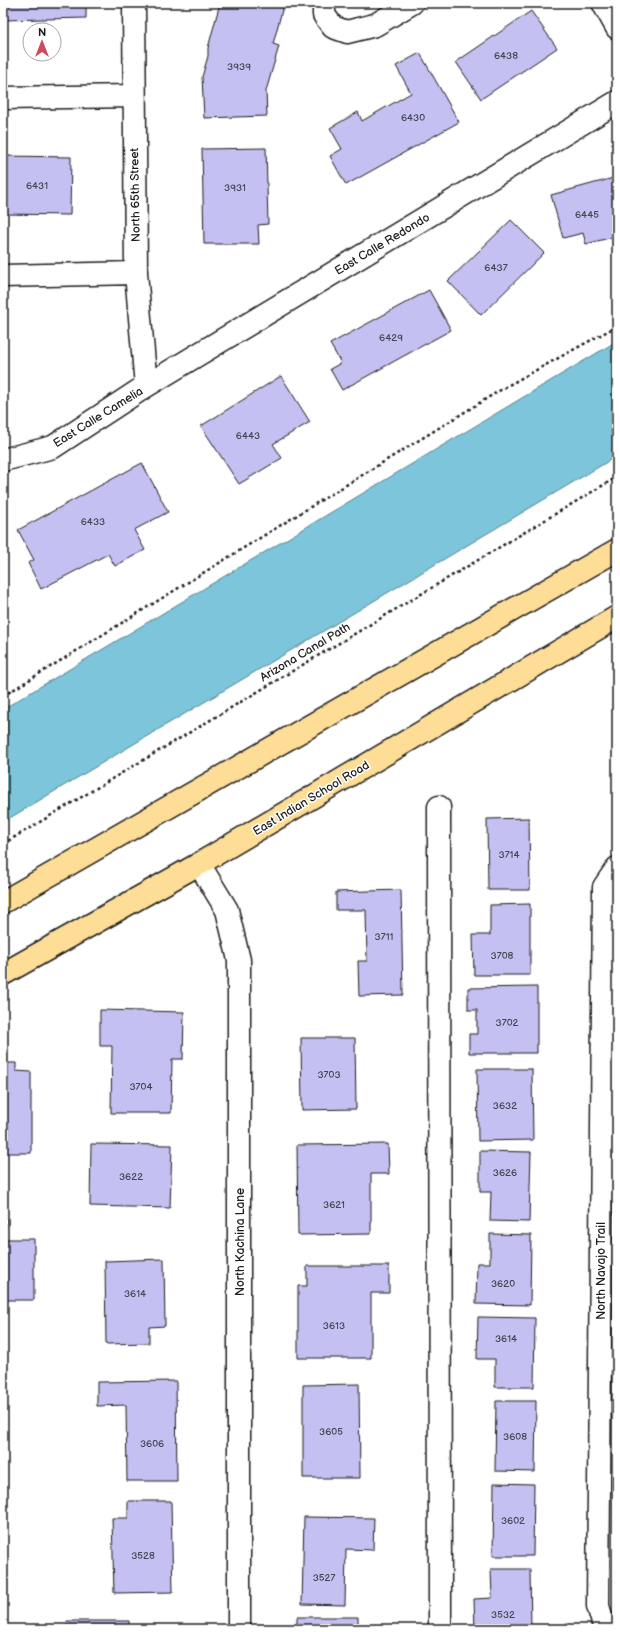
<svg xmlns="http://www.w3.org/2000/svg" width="620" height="1632" viewBox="0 0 620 1632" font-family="'Balsamiq Sans',sans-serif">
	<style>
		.water { fill: #7bc5da; stroke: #55818e }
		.building { fill: #c4c0f2; stroke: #1c1c1c }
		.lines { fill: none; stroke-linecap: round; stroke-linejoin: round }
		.minor-casing { stroke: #1c1c1c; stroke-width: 25 }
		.major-casing { stroke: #1c1c1c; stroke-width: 25 }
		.path { stroke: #1c1c1c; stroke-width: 2.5; stroke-dasharray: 3 3; stroke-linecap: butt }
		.minor { stroke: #fff; stroke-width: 22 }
		.major { stroke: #fedd96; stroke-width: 22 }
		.labels { text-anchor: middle; stroke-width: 3; stroke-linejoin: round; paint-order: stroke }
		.number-label { font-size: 10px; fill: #464552 }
		.street-label { font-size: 12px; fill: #1c1c1c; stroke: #fff }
	</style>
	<rect width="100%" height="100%" fill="#fff"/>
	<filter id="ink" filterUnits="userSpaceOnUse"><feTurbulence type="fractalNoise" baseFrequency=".025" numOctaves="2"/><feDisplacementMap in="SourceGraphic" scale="8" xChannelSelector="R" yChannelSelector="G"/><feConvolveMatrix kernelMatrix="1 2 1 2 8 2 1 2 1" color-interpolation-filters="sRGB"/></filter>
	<g filter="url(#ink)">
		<path class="water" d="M617 341V456L3 822V709Z"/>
		<path class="building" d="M3 3H86V18L3 20Z
			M220 3H284L273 44 279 46 266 91 267 116 204 118 202 77 208 56V48Z
			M531 11 557 48 481 99 456 62Z
			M420 53 459 122 346 185 330 156 342 149 330 128 358 112 362 121 411 93 396 66Z
			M266 148 268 224 258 225 259 244H204L202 149Z
			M3 156 71 157 70 215 3 214Z
			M617 177V236L586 244 583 233 563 238 551 195Z
			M511 220 544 253 481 315 448 281Z
			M429 290 451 330 342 390 330 369 341 363 330 344Z
			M281 376 310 422 273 444 282 458 239 484 201 426Z
			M142 463 168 512 134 530 145 550 115 566 108 554 41 589 28 563 34 560 18 530Z
			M529 818 530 890H488L487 819Z
			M401 890 403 995 359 996 358 961H367L366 910H336V892Z
			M530 904V975H474L473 935H490V905Z
			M537 987V1053H469V1034H477V1010H468V988Z
			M100 1010 184 1012 183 1059H172L171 1113H111L112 1046H100Z
			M301 1038H355L356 1109 302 1110Z
			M3 1063H16V1071L31 1072V1153H3Z
			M477 1069H532L533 1140 478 1141Z
			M91 1144 172 1145 170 1208 90 1206Z
			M388 1144 389 1174H371V1234L298 1235 297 1145Z
			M480 1151 531 1152 529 1222 490 1221 491 1192H480Z
			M3 1207 7 1221 4 1239H34V1300H3Z
			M490 1234 531 1235 530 1305 476 1304 477 1263H490Z
			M164 1259 165 1326 149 1327V1343L106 1344 105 1261Z
			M307 1266H389V1293H371V1358H298V1286H307Z
			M478 1317 535 1318 534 1387H495V1359H477Z
			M176 1381 177 1481H127L126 1405 97 1406V1382Z
			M359 1384 360 1478H303V1385Z
			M496 1401H536L535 1472 495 1471Z
			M494 1483 534 1484 533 1556H493Z
			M128 1501H171L173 1592 114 1593 112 1518H128Z
			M304 1517 374 1518 373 1550 346 1549 345 1605 302 1604Z
			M491 1569H530L531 1629H475L474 1599 492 1598Z
			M297 1617H358V1629H297Z
			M67 1621H129V1629H67Z"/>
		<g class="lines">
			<g class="minor-casing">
				<path id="minor" d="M134 3 136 273 146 386
					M324 3V15L333 27 347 32 375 25 412 3
					M603 3 617 28
					M3 98 134 96
					M3 276 136 273
					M3 460 53 447 146 386 617 102
					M439 807 440 1629
					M199 864 227 910 239 960V1629
					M605 1629 598 1606 604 887 617 868"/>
			</g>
			<g class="major-casing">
				<path id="major" d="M3 902 617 550
					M3 974 199 864 617 617"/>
			</g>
			<path class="path" d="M3 696 507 386 617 326
				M3 844 617 477"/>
			<use href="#minor" class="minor"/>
			<use href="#major" class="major"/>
		</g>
	</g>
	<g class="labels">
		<g class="number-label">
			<text x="506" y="59">6438</text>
			<text x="239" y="70">3939</text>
			<text x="413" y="121">6430</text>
			<text x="37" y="189">6431</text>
			<text x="235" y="191">3931</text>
			<text x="587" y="218">6445</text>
			<text x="496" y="271">6437</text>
			<text x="391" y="341">6429</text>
			<text x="248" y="439">6443</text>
			<text x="93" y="525">6433</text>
			<text x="509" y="858">3714</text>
			<text x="384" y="940">3711</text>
			<text x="502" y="959">3708</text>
			<text x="507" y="1026">3702</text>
			<text x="329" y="1078">3703</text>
			<text x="141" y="1090">3704</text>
			<text x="505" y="1109">3632</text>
			<text x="505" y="1176">3626</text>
			<text x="131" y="1180">3622</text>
			<text x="334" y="1208">3621</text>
			<text x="503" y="1287">3620</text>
			<text x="135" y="1297">3614</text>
			<text x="334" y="1329">3613</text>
			<text x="506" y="1342">3614</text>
			<text x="331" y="1435">3605</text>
			<text x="515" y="1440">3608</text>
			<text x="152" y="1447">3606</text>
			<text x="513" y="1524">3602</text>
			<text x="143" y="1559">3528</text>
			<text x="324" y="1581">3527</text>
			<text x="503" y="1618">3532</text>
		</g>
		<g class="street-label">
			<text transform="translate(135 195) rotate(-91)" y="4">North 65th Street</text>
			<text transform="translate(382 244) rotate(-31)" y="4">East Calle Redondo</text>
			<text transform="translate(98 417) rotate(-32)" y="4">East Calle Camelia</text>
			<text transform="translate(305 652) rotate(-31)" y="4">Arizona Canal Path</text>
			<text transform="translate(311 798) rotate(-31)" y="4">East Indian School Road</text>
			<text transform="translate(240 1242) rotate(-90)" y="4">North Kachina Lane</text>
			<text transform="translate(601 1271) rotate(-90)" y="4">North Navajo Trail</text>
		</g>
	</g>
	<rect width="620" height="1632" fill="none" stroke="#fff" stroke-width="16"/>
	<rect x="8" y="8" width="604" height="1616" fill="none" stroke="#1c1c1c" stroke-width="1.5" filter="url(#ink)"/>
	<g transform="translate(42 42)"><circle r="19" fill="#ffffff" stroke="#a4a4a4"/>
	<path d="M0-3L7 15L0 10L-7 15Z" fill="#d1495b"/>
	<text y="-6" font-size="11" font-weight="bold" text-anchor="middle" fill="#1c1c1c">N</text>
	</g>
</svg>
